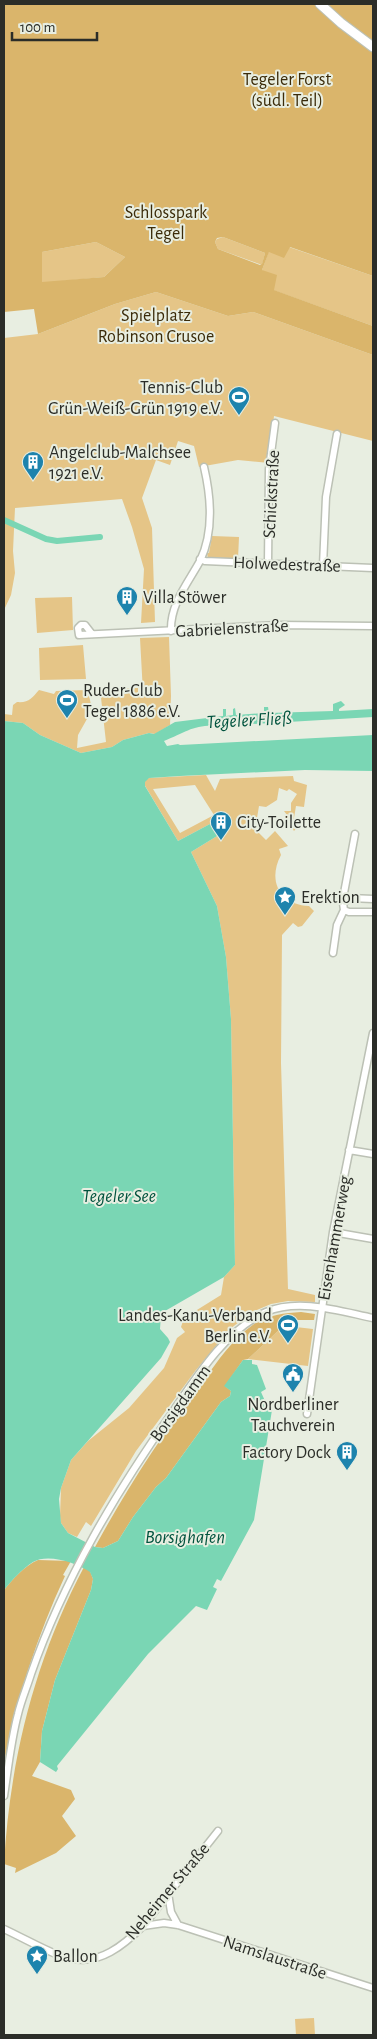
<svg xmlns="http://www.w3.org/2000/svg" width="377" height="2039" viewBox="0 0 377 2039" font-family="'Alegreya Sans',sans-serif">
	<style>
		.green { fill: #e5c587; fill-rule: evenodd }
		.forest { fill: #dab56b; fill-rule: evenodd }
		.water { fill: #7ad6b4 }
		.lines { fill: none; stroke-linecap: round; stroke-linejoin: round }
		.canal { stroke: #7ad6b4; stroke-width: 6 }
		.minor-casing { stroke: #bcc1b5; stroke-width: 9 }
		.major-casing { stroke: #bcc1b5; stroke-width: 11 }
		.minor { stroke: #fff; stroke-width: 6 }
		.major { stroke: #fff; stroke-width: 9 }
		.labels { text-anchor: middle; stroke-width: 4; stroke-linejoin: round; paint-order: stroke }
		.park-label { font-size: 18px; fill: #3b2b09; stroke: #e8eee1 }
		.poi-label { font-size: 18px; fill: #2b2d28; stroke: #e8eee1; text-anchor: start }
		.street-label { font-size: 18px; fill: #2b2d28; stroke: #e8eee1 }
		.water-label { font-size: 19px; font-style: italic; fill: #01533e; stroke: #e8eee1 }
	</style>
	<rect width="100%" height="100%" fill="#e8eee1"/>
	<path class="green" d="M223 237 265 253 262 265 218 249 215 242 217 239Z
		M96 242 125 257 104 277 42 283V252Z
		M289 247 373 276V326L273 290 262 270 269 251Z
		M156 292 228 316 253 312 373 355V441L274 416 269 463 238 460 199 467 194 446 178 441 170 465 156 460 142 498 152 528 155 622 141 623 144 569 132 527 122 499 15 508 13 551 15 573 11 595 4 610V338L38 334 115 304Z
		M212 536 239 537 238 559H208L207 553H209Z
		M72 597 73 630 37 633 35 598Z
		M169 637 171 696 170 725 155 734 149 733 123 740 112 747 81 753 40 735 23 723 4 721V714L12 715 13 705 17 702C29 703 32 698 39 690L54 694 56 691 88 690 92 710 78 735 77 748 106 742 100 689 138 688V694L143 693 140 638Z
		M83 645 86 679 40 680 39 648Z
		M206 775 215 791 220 779 293 776 294 781 307 785 304 807 296 806 294 818 300 824 294 831 285 817 287 815 284 811H291V803L297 794 289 789 287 791 279 788 277 800 266 807 259 806 257 818 250 820 255 829 266 840 275 831 288 846 279 849 281 855C267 881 280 905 309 906L314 911 302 926 298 927 293 923 282 935 281 1063 288 1289 315 1295V1302L288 1301 271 1304 252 1312 230 1329 196 1370 136 1451 91 1526 86 1522 77 1537 68 1533 61 1523 60 1516 61 1488 71 1460 88 1441 129 1408 164 1368 177 1338 185 1332 181 1327 184 1318 221 1295 224 1277 235 1265 231 1019 226 957 217 906 191 852 222 833 210 824 178 841 144 784 146 779 149 778ZM195 785 214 815 180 833 153 789Z
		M287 1326 313 1329 308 1366 248 1359 280 1329Z
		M314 2018 315 2035H296L295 2019Z"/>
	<path class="forest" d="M4 4H373V276L290 247 284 258 269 252 262 270 277 275 274 290 373 326V355L253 312 228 316 156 292 115 304 38 334 34 309 4 312ZM223 237 265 253 262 264 260 265 218 249 215 242 217 238ZM96 242 125 257 104 277 42 282V252Z
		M301 1312 315 1314 314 1320H285L280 1329 248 1359 243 1360 225 1386 231 1391 230 1396 221 1402 166 1478 156 1487 133 1517 118 1541 103 1548 95 1547C126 1490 162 1434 203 1381 218 1361 233 1338 254 1324 268 1315 285 1313 301 1312Z
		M38 1560 71 1561 63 1575 65 1576C37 1636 17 1698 4 1763V1590C13 1579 24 1566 38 1560Z
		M84 1567 90 1571 93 1579 91 1590 55 1680 42 1731 40 1762 32 1776 71 1790 75 1799 62 1816 76 1836 56 1853 15 1873 16 1868 4 1864C10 1758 35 1660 84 1567Z"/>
	<path class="water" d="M341 701 345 705 339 709V711L373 709V717L219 726C194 724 186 732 164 741L167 746 178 744 180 745 373 735V771L305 770 180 776 149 778 145 782V786L178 841 210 824 216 825 222 833 191 852 217 906 226 957 231 1019 235 1265 224 1277 165 1311 161 1315 160 1329 168 1338 170 1342 161 1358 71 1460 61 1488 59 1499 61 1523 68 1533 95 1547 103 1548 118 1541 133 1517 156 1487 166 1478 221 1402 230 1396 231 1391 224 1386 243 1360H252V1364L257 1365 266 1389 261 1392 265 1401 272 1410 254 1520 221 1581 217 1579 213 1587 217 1589 207 1610 196 1606 148 1654 57 1766 58 1769 56 1772 40 1762 42 1731 55 1680 91 1590 93 1579 90 1572C77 1563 48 1553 33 1562 22 1569 12 1580 4 1590V721L23 723 40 735 81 753 112 747 123 740 149 733 154 734 175 722 223 716V709H226V716L233 715V709L235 708 236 715 264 713V707H268L269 713 333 711V704Z"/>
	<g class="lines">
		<path class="canal" d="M4 520 46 539 57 541 100 537"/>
		<g class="minor-casing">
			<path id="minor" d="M200 559 205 561 373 568
				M268 564 269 469 275 423
				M323 566 326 497 337 434
				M171 631C170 604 188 583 200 561 214 532 211 497 204 467
				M92 634 85 625H81L78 628 79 635 278 625 373 626
				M346 899 344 893 355 834
				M344 910 343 903 350 898 373 899
				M344 910 349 912H373
				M333 953 337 925 344 910
				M349 1150 373 1154
				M333 1232 373 1239
				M307 1414 333 1232 373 1033
				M4 1796C8 1769 11 1740 18 1714 21 1701 27 1687 31 1674 64 1579 116 1492 174 1410 197 1376 227 1329 266 1312 299 1298 339 1311 373 1318
				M168 1893 171 1912 178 1925
				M143 1926 164 1923 178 1925 373 1988
				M4 1929C65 1958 87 1982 143 1926L218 1831"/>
		</g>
		<g class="major-casing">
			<path id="major" d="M320 4 341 23 373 47"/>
		</g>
		<use href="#minor" class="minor"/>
		<use href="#major" class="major"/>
	</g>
	<defs>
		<g id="stadium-pin" transform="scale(1.125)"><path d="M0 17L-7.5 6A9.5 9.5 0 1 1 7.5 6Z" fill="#1d83ad" stroke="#e8eee1"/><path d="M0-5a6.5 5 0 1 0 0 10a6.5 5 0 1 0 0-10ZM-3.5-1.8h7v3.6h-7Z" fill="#fff"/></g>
		<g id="building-pin" transform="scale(1.125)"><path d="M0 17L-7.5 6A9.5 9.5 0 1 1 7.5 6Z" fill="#1d83ad" stroke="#e8eee1"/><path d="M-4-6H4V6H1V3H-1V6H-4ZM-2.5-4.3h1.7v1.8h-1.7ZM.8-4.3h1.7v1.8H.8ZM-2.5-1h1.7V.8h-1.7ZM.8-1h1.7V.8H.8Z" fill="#fff"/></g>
		<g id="sight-pin" transform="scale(1.125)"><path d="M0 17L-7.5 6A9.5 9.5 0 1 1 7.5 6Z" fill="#1d83ad" stroke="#e8eee1"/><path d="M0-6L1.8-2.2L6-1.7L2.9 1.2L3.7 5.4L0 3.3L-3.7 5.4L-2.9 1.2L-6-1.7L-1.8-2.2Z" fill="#fff"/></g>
		<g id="civic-pin" transform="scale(1.125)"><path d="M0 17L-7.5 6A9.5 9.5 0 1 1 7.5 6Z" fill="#1d83ad" stroke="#e8eee1"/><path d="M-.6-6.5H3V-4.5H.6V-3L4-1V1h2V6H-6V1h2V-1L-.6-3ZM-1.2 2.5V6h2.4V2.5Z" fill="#fff"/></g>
	</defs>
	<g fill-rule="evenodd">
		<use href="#stadium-pin" x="239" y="397"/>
		<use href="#building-pin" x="33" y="462"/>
		<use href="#building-pin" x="127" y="597"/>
		<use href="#stadium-pin" x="67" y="700"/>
		<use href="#building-pin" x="221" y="822"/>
		<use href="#sight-pin" x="285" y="897"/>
		<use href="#stadium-pin" x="288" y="1325"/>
		<use href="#civic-pin" x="293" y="1374"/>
		<use href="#building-pin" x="347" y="1452"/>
		<use href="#sight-pin" x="37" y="1956"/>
	</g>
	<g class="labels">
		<g class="park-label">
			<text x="287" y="85">Tegeler Forst<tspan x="287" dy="21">(südl. Teil)</tspan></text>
			<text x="166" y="218">Schlosspark<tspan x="166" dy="21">Tegel</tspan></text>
			<text x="156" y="321">Spielplatz<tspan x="156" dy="21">Robinson Crusoe</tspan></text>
		</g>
		<g class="poi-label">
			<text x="223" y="393" text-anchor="end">Tennis-Club<tspan x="223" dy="21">Grün-Weiß-Grün 1919 e.V.</tspan></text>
			<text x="49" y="458">Angelclub-Malchsee<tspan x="49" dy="21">1921 e.V.</tspan></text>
			<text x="143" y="603">Villa Stöwer</text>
			<text x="83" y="696">Ruder-Club<tspan x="83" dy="21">Tegel 1886 e.V.</tspan></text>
			<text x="237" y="828">City-Toilette</text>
			<text x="301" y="903">Erektion</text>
			<text x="272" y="1321" text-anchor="end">Landes-Kanu-Verband<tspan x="272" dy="21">Berlin e.V.</tspan></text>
			<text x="293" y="1410" text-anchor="middle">Nordberliner<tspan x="293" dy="21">Tauchverein</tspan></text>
			<text x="331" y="1458" text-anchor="end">Factory Dock</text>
			<text x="53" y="1962">Ballon</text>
		</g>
		<g class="street-label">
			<text transform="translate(271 494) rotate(-87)" y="6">Schickstraße</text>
			<text transform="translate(287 564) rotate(2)" y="6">Holwedestraße</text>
			<text transform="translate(232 628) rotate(-3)" y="6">Gabrielenstraße</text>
			<text transform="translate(334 1238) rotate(-80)" y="6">Eisenhammerweg</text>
			<text transform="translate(180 1403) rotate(-54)" y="6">Borsigdamm</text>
			<text transform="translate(167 1891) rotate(-50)" y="6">Neheimer Straße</text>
			<text transform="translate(275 1957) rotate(18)" y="6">Namslaustraße</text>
		</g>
		<g class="water-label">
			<text transform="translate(249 719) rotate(-3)" y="7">Tegeler Fließ</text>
			<text x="119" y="1202">Tegeler See</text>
			<text x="185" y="1543">Borsighafen</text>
		</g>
	</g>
	<rect width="377" height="2039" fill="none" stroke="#2b2d28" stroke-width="10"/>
	<path d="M12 32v8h85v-8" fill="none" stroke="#2b2d28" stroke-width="2.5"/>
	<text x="20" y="32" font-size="15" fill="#2b2d28" stroke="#e8eee1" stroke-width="4" paint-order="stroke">100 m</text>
</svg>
